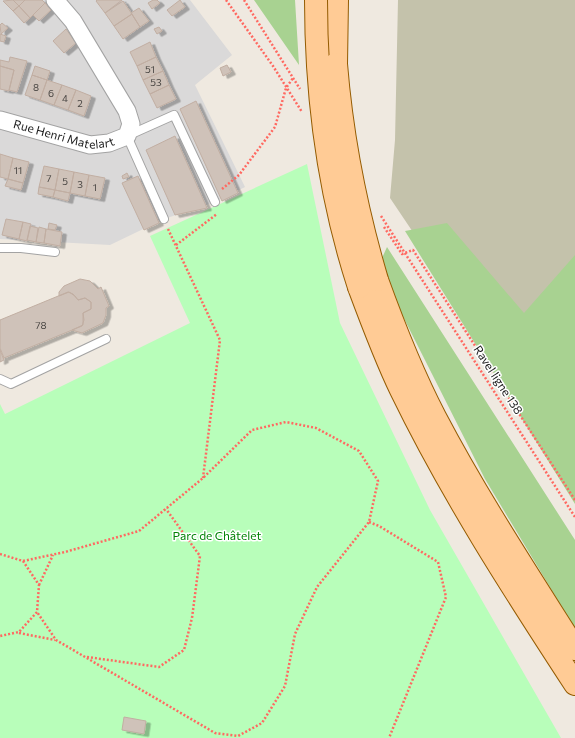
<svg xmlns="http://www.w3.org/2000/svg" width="575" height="738" viewBox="0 0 575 738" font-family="Commissioner,sans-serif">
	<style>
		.residential { fill: #dad9d9 }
		.construction { fill: #c4c2ab }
		.forest { fill: #a8d291 }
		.park { fill: #b8feba }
		.building { fill: #cfc2b9; stroke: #c1aea2; filter: url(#shadow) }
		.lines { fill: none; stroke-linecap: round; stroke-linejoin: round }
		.lane-casing { stroke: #a3a3a3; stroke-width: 10 }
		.street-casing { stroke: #a3a3a3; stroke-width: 19 }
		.primary-casing { stroke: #945b00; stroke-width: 24 }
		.path { stroke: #ff6961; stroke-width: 2.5; stroke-dasharray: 2 2; stroke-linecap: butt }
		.lane { stroke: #fff; stroke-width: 8 }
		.street { stroke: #fff; stroke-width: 17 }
		.primary { stroke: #ffcb95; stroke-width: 22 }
		.primary-bridge-casing { stroke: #945b00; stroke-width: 24; stroke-linecap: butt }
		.primary-bridge { stroke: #ffcb95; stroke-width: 22 }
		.labels { text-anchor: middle; stroke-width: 3; stroke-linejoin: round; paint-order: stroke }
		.number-label { font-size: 10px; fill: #494643 }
		.street-label { font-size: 12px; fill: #1c1c1c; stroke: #fff }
		.park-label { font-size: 12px; fill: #018305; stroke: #fff }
	</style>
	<defs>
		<filter id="shadow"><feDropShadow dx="4.5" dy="2.5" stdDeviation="0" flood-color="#0004"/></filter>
	</defs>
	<rect width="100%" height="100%" fill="#efe9e0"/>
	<path class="residential" d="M0 0H190L232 55 195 85 245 187 215 202 164 219 110 245 0 239Z"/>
	<path class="construction" d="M398 0H575V473L390 198 395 140Z"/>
	<path class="forest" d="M254 0H295L299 65Z
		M447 223 524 313 575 255V504L405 231Z
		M387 247 575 540V629L485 479 378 267Z"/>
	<path class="park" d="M307 164 340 323 430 510 561 738H0V404L5 414 190 323 150 236Z"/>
	<path class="building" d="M13 0H25L19 6Z
		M13 0 19 6 13 11 3 1Z
		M25 0H42L45 3 30 18 19 6Z
		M122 0 105 13 96 1 97 0Z
		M153 0H157L160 3 152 9 148 3Z
		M180 0 185 7 172 16 167 10Z
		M123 1 132 14 114 26 105 13Z
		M45 3 51 10 39 21 33 15Z
		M19 6 30 18 24 23 13 11Z
		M139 8 149 21 140 27 131 13Z
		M132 14 140 27 123 39 114 26Z
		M2 23 8 28 1 34 0 25Z
		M159 27 162 31 157 34 154 29Z
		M66 29 76 43 64 53 53 41Z
		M0 34 6 36 4 42 0 41Z
		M150 42 156 57 137 66 130 52Z
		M10 57 27 61 17 92 9 90 14 70 0 66V60L9 62Z
		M156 57 163 71 143 80 137 66Z
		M227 65 231 72 223 76 220 68Z
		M0 66 14 70 9 91 0 89Z
		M35 66 50 71 47 80 32 75Z
		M163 71 169 85 150 94 143 80Z
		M32 75 47 80 40 100 25 95Z
		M47 80 62 85 54 105 40 100Z
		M62 85 76 90 68 110 54 105Z
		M169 85 176 99 157 108 150 94Z
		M76 90 91 96 84 116 68 110Z
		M196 101 238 193 222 201 180 109Z
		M175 136 207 208 175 215 146 150Z
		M0 154 13 158 8 179 0 177Z
		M13 158 29 162 23 183 8 179Z
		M44 166 59 169 55 190 39 187Z
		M59 169 74 172 70 193 55 190Z
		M74 172 89 175 85 196 70 193Z
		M127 173 129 177 123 179 122 176Z
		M89 175 105 178 100 199 85 196Z
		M138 176 159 223 144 230 122 183Z
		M8 179 23 183 21 190 5 186Z
		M39 187 55 190 53 197 38 194Z
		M55 190 70 193 68 201 53 197Z
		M6 219 23 222 19 239 2 235Z
		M23 222 31 224 27 241 19 239Z
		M49 223 57 225 55 230 48 229Z
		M30 226 38 228 36 242 27 240Z
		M39 227 46 229 44 243 36 242Z
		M46 229 62 232 60 246 44 243Z
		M80 279 90 281 98 289 101 287 109 306 106 308V315L103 323 82 333 72 330 83 325V313L91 309V302L85 298 78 300 75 296 69 292 59 296V292L64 286Z
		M68 292 73 294 78 300 85 298 91 302V309L83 313 84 320 82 326 4 358 0 348V320Z
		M0 350 4 360 0 362Z
		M124 717 146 721 144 734 122 730Z"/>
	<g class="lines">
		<g class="lane-casing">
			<path id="lane" d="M164 219 127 136 174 115 215 202
				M0 248H21L55 252
				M0 379 11 384 106 339"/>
		</g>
		<g class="street-casing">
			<g id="street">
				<path id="s1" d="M0 120 90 145 109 143 127 136 131 124 127 111 73 21 55 0"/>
			</g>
		</g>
		<g class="primary-casing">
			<path id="primary" d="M336 64 337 0
				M377 280C394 327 412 373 435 417 477 497 527 573 575 649
				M359 287C372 322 385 357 401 390 451 493 513 589 575 684"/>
		</g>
		<path class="path" d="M226 0 273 66 302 112
			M244 0 300 89
			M222 189 239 175 275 127 286 88 293 78
			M381 216 575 517
			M384 227 402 254 413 250 575 500
			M168 229 220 340 203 478
			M176 245 217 214
			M369 522 379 526 438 562 446 597 389 738
			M0 554 23 561 39 585 37 612 19 632 0 636
			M23 561 65 552 139 531 203 478 252 430 286 422 316 428 359 451 378 481 369 522 317 587 295 634 285 686 262 723 238 736 215 733 56 640 37 612
			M39 585 53 555
			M19 633 55 640
			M87 657 159 667 184 650 192 618 200 556 166 509"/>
		<use href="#lane" class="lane"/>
		<use href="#street" class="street"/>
		<use href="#primary" class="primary"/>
		<g class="primary-bridge-casing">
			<path id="primary-bridge" d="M316 0C316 97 329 195 359 287
				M336 64C342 138 356 209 377 280"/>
		</g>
		<use href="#primary-bridge" class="primary-bridge"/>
	</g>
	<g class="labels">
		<g class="number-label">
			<text x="150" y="73">51</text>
			<text x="156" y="86">53</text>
			<text x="36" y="91">8</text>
			<text x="51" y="97">6</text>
			<text x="65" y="102">4</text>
			<text x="80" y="107">2</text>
			<text x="18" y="174">11</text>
			<text x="49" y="182">7</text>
			<text x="65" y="185">5</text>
			<text x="80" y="188">3</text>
			<text x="95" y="191">1</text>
			<text x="41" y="329">78</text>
		</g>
		<g class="street-label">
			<text dy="4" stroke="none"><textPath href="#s1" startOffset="66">Rue Henri Matelart</textPath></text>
			<text transform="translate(498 380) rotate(57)" y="4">Ravel ligne 138</text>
		</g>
		<g class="park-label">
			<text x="217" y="540">Parc de Châtelet</text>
		</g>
	</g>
</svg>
